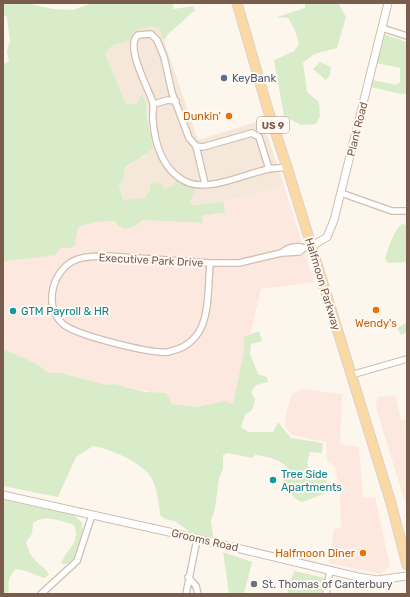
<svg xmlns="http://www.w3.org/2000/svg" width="410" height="597" viewBox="0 0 410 597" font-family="Rubik,sans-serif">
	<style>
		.residential { fill: #f5e8da }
		.commercial { fill: #fde8e0 }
		.green { fill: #d8ecc9 }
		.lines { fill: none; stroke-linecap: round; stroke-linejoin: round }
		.minor-casing { stroke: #d1beb0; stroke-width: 8 }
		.tertiary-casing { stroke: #d1beb0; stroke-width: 9 }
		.primary-casing { stroke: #dad1cd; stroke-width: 11 }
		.minor { stroke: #fff; stroke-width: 5.5 }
		.tertiary { stroke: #fff; stroke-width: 7 }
		.primary { stroke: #fbd9a5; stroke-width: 9 }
		.service-dot { fill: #5c6f8a; stroke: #fffaf3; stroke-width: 1.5 }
		.food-dot { fill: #e8710a; stroke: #fffaf3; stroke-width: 1.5 }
		.culture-dot { fill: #0f9aa8; stroke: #fffaf3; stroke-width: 1.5 }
		.worship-dot { fill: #6b7280; stroke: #fffaf3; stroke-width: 1.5 }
		.labels { text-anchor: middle; stroke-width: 4; stroke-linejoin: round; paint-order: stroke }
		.shield { fill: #fffaf3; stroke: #a28b7f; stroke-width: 1 }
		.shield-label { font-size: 10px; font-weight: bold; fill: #7a5c4d }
		.service-label { font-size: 11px; fill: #4e5e75; stroke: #fffaf3; text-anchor: start }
		.food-label { font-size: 11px; fill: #c56008; stroke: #fffaf3; text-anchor: end }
		.street-label { font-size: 11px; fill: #7a5c4d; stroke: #fffaf3 }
		.culture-label { font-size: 11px; fill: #0d838f; stroke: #fffaf3; text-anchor: start }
		.worship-label { font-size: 11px; fill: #5b616d; stroke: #fffaf3; text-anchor: start }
	</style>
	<rect width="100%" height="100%" fill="#fdf6ec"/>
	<path class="residential" d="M151 25 159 28 164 41 198 140 262 120 284 185 224 202 191 205 190 203 196 187 176 181 173 185 165 189 150 190 144 198 123 200 119 185 124 178 125 169 136 160 145 156 150 131 146 101 126 104 105 54 112 46 129 41 134 31Z"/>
	<path class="commercial" d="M284 185 314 282 261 289 250 335 244 337V351L233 404 225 401 196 407 172 404 155 393 115 384 107 385 60 373H50L33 362 3 349V264L7 261 45 256 60 248H70L75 245 78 227 95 222 115 221 137 225 142 220 203 223 202 216 218 213 225 214 224 202Z
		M303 389 342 394 340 444 359 447 363 498 375 497 390 566 381 574 329 563 334 529 341 527 340 494 335 467 327 461 326 442 292 435 285 426 287 411 292 394Z
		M395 395 401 420H407V508L376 408 377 397Z"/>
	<path class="green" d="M3 3H25L53 9 72 10 93 3H172L174 9 193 6 195 10 168 34 164 41 159 28 151 26 134 31 129 41 112 46 105 54 126 104 137 103 142 95 146 101 147 117 153 148C144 156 134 161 125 168L124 178 119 185 123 200 144 198 150 190V184L161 183 165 189 173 185 176 181 196 187 190 203 191 205 224 202 225 214 217 213 202 216 203 223 142 220 137 225 125 229 118 226 115 221 95 222 78 227 75 245 70 248H60L56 255 7 261 3 264V64L9 62 7 51 10 41 7 17 3 14Z
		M305 3H338L346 17 337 48 314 54 303 63 307 92 319 102 320 116 316 124 301 125 284 116 274 60 294 51 299 44 295 30 288 18 277 17 305 8Z
		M383 34 407 42V94H401L371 87 373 80 396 85 400 82V68L376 63Z
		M320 62 331 67 330 75 326 80 313 69Z
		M403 223 407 226V262L388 263 385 259C389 246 393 231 403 223Z
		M407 322V332L401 335 397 328Z
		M259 331 262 341 251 344 250 354 258 374 267 377 268 382 256 385 251 392 255 399 252 410 245 415 241 427 248 432H273L278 422 291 438 323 443 322 453 310 452 307 463 311 471 320 472 326 476 328 490 324 494 302 502C293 498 291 496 290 486L282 484 287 467C278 459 267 456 255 455L252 458 228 453 223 455V469L219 478 215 508 211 521 213 536 210 537 190 532 175 521 165 519 160 515C159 503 157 489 152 479 143 462 110 449 93 446L76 457 58 497 3 486V349L33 362 50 373H60L107 385 115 384 145 392 166 393 172 404 196 407 225 401 233 404 244 351V337Z
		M3 500 74 515 82 523 83 531 73 559 67 564H61C65 550 82 543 74 525 60 521 46 514 33 523L32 534 26 542C28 548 30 556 35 560 40 566 45 567 49 575L44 578 26 571 16 569C8 576 8 583 9 594H3Z
		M223 552 252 562 244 594H229Z
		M294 571 325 578 321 594H287Z"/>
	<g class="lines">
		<g class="minor-casing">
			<path id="minor" d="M382 28 407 36
				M154 104 168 100 176 101
				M196 146 203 147 252 133 259 137 269 169
				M205 184 196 146 189 138 172 93 164 57 157 40 151 34 138 35C124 46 149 89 153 103 154 108 152 115 153 121 155 146 164 173 189 183 212 191 247 173 269 169 275 168 281 168 287 167
				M341 193 392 211H407
				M281 253C287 248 296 245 304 248
				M108 256 210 263C208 284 210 320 196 336 189 345 178 350 168 352 151 354 75 335 63 324 42 306 53 267 78 259 87 256 99 256 108 256Z
				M210 263H239L281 253 299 252 304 248 312 246
				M351 375 407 359
				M188 577 196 586 198 594
				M41 594 77 561 92 515
				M186 594 197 539
				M326 594 330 570"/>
		</g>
		<g class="tertiary-casing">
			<path id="tertiary" d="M312 246 327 237 334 220 388 3
				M3 495 169 532 358 577 377 580 407 576"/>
		</g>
		<g class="primary-casing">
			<path id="primary" d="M237 3 268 110 287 167 391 503 407 565"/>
		</g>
		<use href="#minor" class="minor"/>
		<use href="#tertiary" class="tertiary"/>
		<use href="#primary" class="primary"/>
	</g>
	<circle class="service-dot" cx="224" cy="78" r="4"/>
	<g class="food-dot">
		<circle cx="229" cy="116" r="4"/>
		<circle cx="376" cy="310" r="4"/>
		<circle cx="363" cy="553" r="4"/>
	</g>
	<g class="culture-dot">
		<circle cx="13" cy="311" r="4"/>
		<circle cx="273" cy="480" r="4"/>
	</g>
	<circle class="worship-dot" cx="254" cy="584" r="4"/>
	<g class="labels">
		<rect class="shield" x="257" y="117" width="32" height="16" rx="3"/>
		<g class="shield-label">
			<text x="273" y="129">US 9</text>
		</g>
		<g class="service-label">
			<text x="232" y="82">KeyBank</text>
		</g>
		<g class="food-label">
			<text x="221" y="120">Dunkin'</text>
			<text x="376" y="327" text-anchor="middle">Wendy's</text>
			<text x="355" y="557">Halfmoon Diner</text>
		</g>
		<g class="street-label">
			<text transform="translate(357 129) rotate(-76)" y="4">Plant Road</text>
			<text transform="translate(151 260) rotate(3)" y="4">Executive Park Drive</text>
			<text transform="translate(323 284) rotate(73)" y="4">Halfmoon Parkway</text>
			<text transform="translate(205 540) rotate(13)" y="4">Grooms Road</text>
		</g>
		<g class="culture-label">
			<text x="21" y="315">GTM Payroll &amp; HR</text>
			<text x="281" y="478">Tree Side<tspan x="281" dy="13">Apartments</tspan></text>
		</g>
		<g class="worship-label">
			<text x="262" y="588">St. Thomas of Canterbury</text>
		</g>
	</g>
	<rect width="410" height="597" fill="none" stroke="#7a5c4d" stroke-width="8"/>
</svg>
